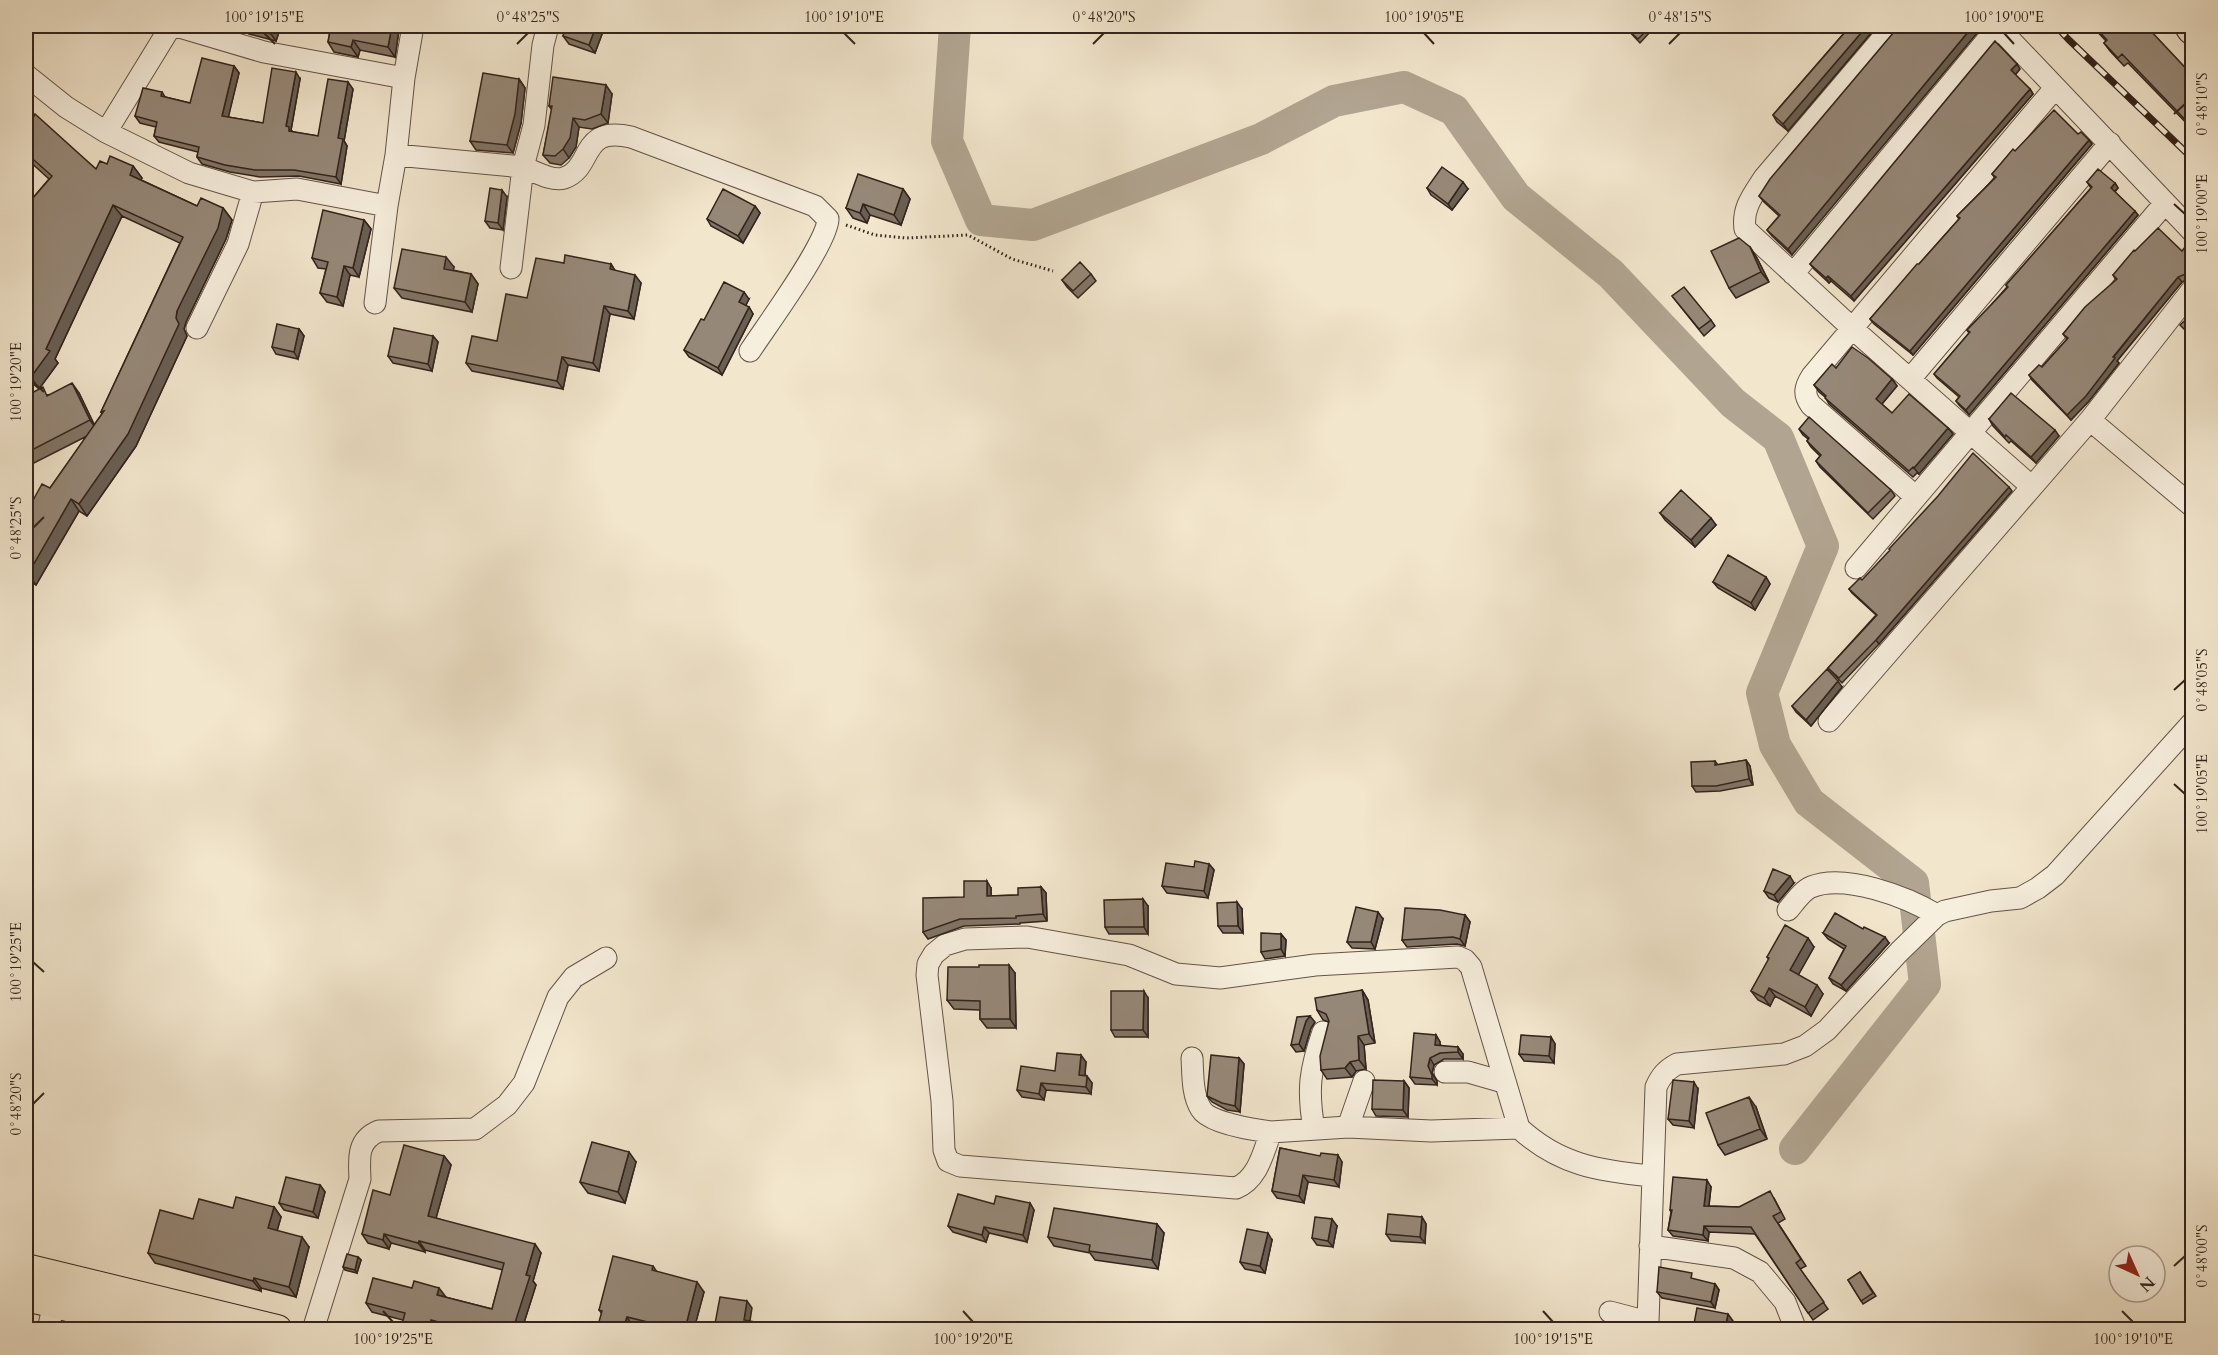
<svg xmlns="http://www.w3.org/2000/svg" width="2218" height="1355" viewBox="0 0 2218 1355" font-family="Cardo,serif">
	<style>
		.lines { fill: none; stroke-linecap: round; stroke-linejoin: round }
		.river { stroke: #b1a490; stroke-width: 32 }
		.minor-casing { stroke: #635448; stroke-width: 23 }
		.highway-casing { stroke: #33231b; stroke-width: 32 }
		.path { stroke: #33231b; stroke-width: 3; stroke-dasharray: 1.5 3; stroke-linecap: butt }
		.minor { stroke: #f7efde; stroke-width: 21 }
		.highway { stroke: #f2e6cd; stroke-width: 30 }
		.rail-casing { stroke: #33231b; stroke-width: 7 }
		.rail { stroke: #f7efde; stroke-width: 4.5; stroke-dasharray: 14; stroke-linecap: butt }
		.wall { fill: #817567; stroke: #33231b; stroke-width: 1.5 }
		.shaded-wall { fill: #695f54; stroke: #33231b; stroke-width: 1.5 }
		.building { fill: #968878; stroke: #33231b; stroke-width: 1.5 }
		.ticks { fill: none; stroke: #33231b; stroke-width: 2 }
		.neatline { fill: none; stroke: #33231b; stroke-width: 2 }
		.ticks-label { font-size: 15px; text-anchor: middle; fill: #33231b }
	</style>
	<rect width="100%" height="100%" fill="#f2e6cd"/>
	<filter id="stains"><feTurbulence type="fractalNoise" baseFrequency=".00333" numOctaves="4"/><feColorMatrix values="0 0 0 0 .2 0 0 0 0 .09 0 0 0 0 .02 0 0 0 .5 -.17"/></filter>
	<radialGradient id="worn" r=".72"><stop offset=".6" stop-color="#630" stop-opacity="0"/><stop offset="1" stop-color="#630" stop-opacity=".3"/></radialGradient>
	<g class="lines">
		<path class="river" d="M955 26 947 141 981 220 1033 225 1261 139 1334 101 1404 87 1454 110 1516 197 1611 274 1733 403 1778 438 1823 546 1762 693 1775 745 1809 802 1913 883 1925 984 1795 1149"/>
		<g class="minor-casing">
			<path id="minor" d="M176 26 264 52 404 78 396 155
				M1893 26 1764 178C1753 195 1742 208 1745 229L1853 329 2032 487
				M1997 26 2192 231
				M26 75 66 107 106 132 189 173 253 192 297 189 387 206 396 155 523 167 534 125 543 45 548 26
				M404 78 413 26
				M106 132 171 26
				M511 268 523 167C534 171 552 182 564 178 594 168 579 125 631 137L815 206 828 219C827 244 767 325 750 351
				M1793 274 1998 27
				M375 303 387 206
				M197 328 238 244 253 192
				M1910 379 2110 143
				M2090 420 2192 506
				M1916 497 1811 405C1803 394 1805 387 1812 376L2055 88
				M1856 568 2165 203
				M1829 721 2090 420 2192 290
				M1788 910C1794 903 1803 890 1811 887 1845 873 1907 897 1937 915
				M1192 1058C1193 1074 1192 1095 1201 1109 1209 1123 1255 1130 1271 1132
				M1445 1072H1468L1503 1082
				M1348 1127 1364 1081
				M1519 1128 1431 1131 1348 1127 1271 1132C1263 1153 1258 1179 1236 1188L960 1166 948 1161 944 1150 942 1101 927 975 928 964 934 954 945 945 965 939 1027 937 1129 955 1176 974 1220 978 1315 965 1458 957 1465 960 1471 967 1519 1128C1559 1165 1599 1171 1652 1176
				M1314 1129C1307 1089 1310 1070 1323 1032
				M1650 1246 1734 1258 1760 1272 1785 1302 1796 1330
				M1610 1312 1648 1322
				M48 1330 54 1303
				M313 1330 360 1179C359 1158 357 1140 379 1131L475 1129 507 1105 524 1083 558 997 574 977 606 958
				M1650 1330 1648 1322 1656 1087C1661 1076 1666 1070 1677 1064L1784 1054 1805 1046 1827 1030 1899 952 1937 915 1945 911 1991 901 2020 898 2038 888 2055 875 2192 723"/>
		</g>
		<g class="highway-casing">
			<path id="highway" d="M2190 26 2192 29
				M26 1269 277 1330
				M26 1296 167 1330"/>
		</g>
		<path class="path" d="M846 225 875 235 906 238 968 235 1012 259 1053 271"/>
		<use href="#minor" class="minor"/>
		<use href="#highway" class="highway"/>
		<g class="rail-casing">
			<path id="rail" d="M2056 26 2068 39 2192 158"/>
		</g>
		<use href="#rail" class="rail"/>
	</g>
	<path class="wall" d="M243 26H281L276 41 249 34Z
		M331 26H397L399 30 395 57 360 50 358 57 334 52 328 42Z
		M567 26H605L595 53 569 44 563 36Z
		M1624 26 1649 28 1651 31 1640 43Z
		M1837 26H1877L1788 131 1777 122 1773 115 1845 32Z
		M2092 26H2146L2193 76V130L2128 63 2124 66 2110 51 2104 43 2106 41Z
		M1898 28 1792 255 1772 236 1767 230 1779 216 1764 202 1759 196Z
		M234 66 239 73 228 117 263 123 300 79 291 130 293 132 318 136 353 89 344 141 347 146 341 184 299 176 260 177 230 172 202 164 197 157 198 152 159 142 154 136 156 127 140 123 135 116 162 92 165 97 190 103Z
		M2020 69 2015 75 2030 89 2033 94 1854 301 1831 281 1829 283 1814 269 1810 264Z
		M519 79 525 88 521 123 513 153 476 150 470 141Z
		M612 94 608 123 592 129 579 127 576 147 569 158 561 165 550 163 543 155 552 110 549 106Z
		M26 109 96 169 107 164 133 166 142 178 141 180 197 206 223 208 232 220 226 239 186 322 184 329 187 336 136 446 87 516 79 511 36 585 26 579V513L50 488 87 436 26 467V396L79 393 94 425 102 414 101 412 180 243 122 216 55 359 58 363 39 389 26 378V206L49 179 26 158Z
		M2078 134 2089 140 2092 144 1913 355 1874 324 1870 319 1959 219 1957 216 1995 178 1992 174 2015 151Z
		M2087 182 2115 183 2118 188 2115 192 2138 215 1969 415 1959 405 1956 401 1959 397 1937 378 1934 374 1969 333 1967 330 1991 305 2007 287 2006 285 2091 188Z
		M1427 188 1468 189 1452 210 1431 195Z
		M903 189 910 199 901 225 870 215 867 223 853 218 846 208Z
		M507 197 503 230 490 228 485 221Z
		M755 206 760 213 743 243 711 226 707 219Z
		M364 220 371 229 359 277 350 275 343 306 327 302 320 293 326 269 318 268 312 258Z
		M1750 247 1757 258 1769 282 1736 298 1729 288Z
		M2182 251 2193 254V276L2182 282 2117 361 2119 363 2089 401 2071 420 2032 380 2029 375 2042 367 2067 339 2063 334 2116 280 2113 275Z
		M564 263 611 264 615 271 641 283 634 319 610 314 599 371 568 365 563 389 472 371 466 363 497 341 527 298Z
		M454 267 453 270 471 274 478 284 472 312 402 298 394 288Z
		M1091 274 1096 281 1078 298 1067 287 1062 280Z
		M1672 296 1711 320 1715 326 1704 336Z
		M749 299 745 306 749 307 753 314 722 375 689 357 684 350 704 320Z
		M299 329 304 336 298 359 276 354 272 347Z
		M433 336 438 342 432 371 393 363 388 356Z
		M1836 368 1892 379 1897 386 1882 404 1892 413 1948 428 1953 434 1919 474 1917 473 1913 477 1829 404 1825 397 1819 392 1814 385Z
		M1989 419 2059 436 2036 463 2011 441 2009 443 1993 426Z
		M1799 429 1891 490 1895 496 1873 519 1820 467 1816 461 1820 456 1811 447 1807 441 1808 439 1803 435Z
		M2012 491 1879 644 1842 683 1828 668 1876 615 1852 593 1849 589Z
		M1660 513 1716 525 1695 547 1665 520Z
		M1766 577 1770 584 1755 610 1718 588 1713 582Z
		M1842 687 1811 726 1796 712 1792 706Z
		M1746 760 1750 766 1753 785 1720 791 1696 792 1692 786 1715 761 1718 765Z
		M1209 864 1214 870 1208 898 1167 893 1162 886 1194 867Z
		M1794 883 1778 902 1769 898 1764 891Z
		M1041 887 1046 893 1047 921 1020 923V924L964 926 928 939 923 932 964 897 991 888V896L1018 895Z
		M1148 906V934H1109L1105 927Z
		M1242 909 1243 933H1223L1218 926Z
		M1465 915 1470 922 1465 946 1457 944 1407 947 1402 940Z
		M1383 919 1375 949 1352 948 1347 942Z
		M1823 933 1889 943 1846 991 1833 984 1829 978 1844 949 1828 939Z
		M1281 934 1286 940 1285 956 1265 959 1261 952Z
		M1814 947 1798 975 1823 994 1811 1016 1775 996 1770 1006 1758 1000 1751 991 1769 960 1767 957Z
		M1015 973 1016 1028H987L980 1019V1010L954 1009 947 1000Z
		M1362 990 1368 1000 1375 1043 1364 1045 1366 1069 1356 1071 1352 1077 1327 1079 1321 1070 1329 1022 1323 1020 1317 1010Z
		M1148 998V1037H1115L1111 1030Z
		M1315 1022 1311 1028 1304 1051 1296 1052 1291 1045Z
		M1436 1035 1440 1042V1045L1463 1054V1059H1444L1434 1065 1432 1073 1437 1081V1085L1415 1084 1410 1077Z
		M1551 1037 1555 1044 1554 1063 1524 1061 1519 1054Z
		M1239 1058 1244 1064 1240 1112 1227 1110 1212 1102 1207 1096Z
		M1086 1062 1085 1076 1092 1083 1091 1094 1046 1090 1044 1100 1022 1097 1017 1090 1055 1071Z
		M1404 1081 1409 1088 1408 1117 1376 1116 1372 1109Z
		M1698 1089 1694 1128 1673 1125 1668 1119Z
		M1756 1107 1767 1139 1725 1155 1718 1145Z
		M1280 1148 1342 1162 1339 1187 1308 1182 1304 1203 1277 1198 1272 1191Z
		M444 1156 451 1165 436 1218 541 1253 533 1281 536 1285 522 1329H402L401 1328 403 1320 372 1312 366 1303 445 1297 492 1309 503 1270 425 1250V1252L391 1243 389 1249 368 1243 362 1234 390 1195Z
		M636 1162 625 1203 588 1193 580 1182Z
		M320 1185 325 1192 318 1218 284 1210 279 1203Z
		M1711 1187 1709 1206 1739 1207 1774 1198 1785 1219 1778 1223 1806 1266 1800 1269 1828 1309 1813 1320 1755 1234 1709 1232 1708 1241 1673 1236 1668 1230 1671 1212 1670 1210Z
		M1030 1203 1034 1210 1027 1242 989 1233 986 1242 953 1232 948 1226 994 1204Z
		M274 1207 281 1217 277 1231 309 1247 296 1297 261 1288V1291L155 1263 148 1253 193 1219 233 1208Z
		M1422 1217 1426 1224 1425 1243 1391 1241 1386 1234Z
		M1337 1226 1333 1247 1317 1245 1312 1238Z
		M1164 1233 1158 1269 1095 1260 1090 1253 1054 1246 1048 1237Z
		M1272 1240 1265 1273 1245 1269 1240 1262Z
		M358 1257 361 1260 357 1273 345 1270 343 1267Z
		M653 1266 657 1272 704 1292 694 1329H645L633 1327 602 1314 599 1310Z
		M1860 1272 1876 1296 1863 1304 1848 1280Z
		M1715 1284 1719 1290 1715 1308 1662 1298 1657 1292Z"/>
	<path class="shaded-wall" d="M273 26H281L276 41 271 34Z
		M392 26H397L399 30 395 57 388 47Z
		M596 26H605L595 53 589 45Z
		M1867 26H1877L1788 131 1783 124Z
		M1973 26H1983L1792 255 1788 249Z
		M353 40 360 50 358 57 351 47Z
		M2017 64 2020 69 2015 75 2011 70Z
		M234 66 239 73 227 123 222 116Z
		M296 72 300 79 291 130 294 134 293 138 286 126Z
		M519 79 525 88 521 123 513 153 507 145Z
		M348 82 353 89 344 141 347 146 341 184 336 177 338 138Z
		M606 85 612 94 608 123 601 114Z
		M2030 89 2033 94 1854 301 1851 296Z
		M573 118 579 127 576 147 569 158 563 149Z
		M2089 140 2092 144 1913 355 1910 351Z
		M133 166 142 178 138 186 130 175Z
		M1463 182 1468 189 1452 210 1448 204Z
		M2115 183 2118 188 2114 192 2111 188Z
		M903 189 910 199 901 225 894 215Z
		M502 190 507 197 503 230 498 223Z
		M863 204 870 215 867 223 860 213Z
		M113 205 122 216 55 359 58 363 39 389 31 377 46 349Z
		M755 206 760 213 743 243 738 236Z
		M223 208 232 220 226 239 186 322 184 329 187 336 136 446 87 516 79 504 176 318 177 311Z
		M2135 211 2138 215 1969 415 1966 410Z
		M364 220 371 229 359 277 353 268Z
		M1750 247 1757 258 1769 282 1761 272Z
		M446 257 454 267 451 279 444 269Z
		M611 264 616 272 610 269Z
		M344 266 350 275 343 306 337 297Z
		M471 274 478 284 472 312 465 302Z
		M635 275 641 283 634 319 628 311Z
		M1828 276 1831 281 1829 283 1826 278Z
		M2178 277 2182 282 2117 361 2119 363 2089 401 2071 420 2067 415Z
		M744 292 749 299 744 309 739 302Z
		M604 306 610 314 599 371 593 363Z
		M749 307 753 314 722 375 718 368Z
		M299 329 304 336 298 359 294 352Z
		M433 336 438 342 432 371 428 364Z
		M562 357 568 365 563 389 557 381Z
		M1892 379 1897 386 1881 405 1876 399Z
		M72 383 79 393 97 430 90 420Z
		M1948 428 1953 434 1919 474 1914 468Z
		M2055 430 2059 436 2036 463 2031 457Z
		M2009 487 2012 491 1879 644 1876 640Z
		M71 499 79 511 36 585 28 574Z
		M1711 518 1716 525 1695 547 1691 540Z
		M1766 577 1770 584 1755 610 1751 603Z
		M1838 681 1842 687 1811 726 1806 720Z
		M1746 760 1750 766 1753 785 1749 779Z
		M1209 864 1214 870 1208 898 1204 891Z
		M1790 876 1794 883 1778 902 1774 895Z
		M987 881 991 888V903L987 896Z
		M1041 887 1046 893 1047 921 1043 914Z
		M1143 899 1148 906V934L1144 927Z
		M1237 902 1242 909 1243 933 1238 926Z
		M1378 912 1383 919 1375 949 1371 942Z
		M1465 915 1470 922 1465 946 1460 939Z
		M1281 934 1286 940 1285 956 1281 949Z
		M1885 937 1889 943 1846 991 1841 985Z
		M1808 938 1814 947 1796 979 1790 970Z
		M1009 965 1015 973 1016 1028 1010 1019Z
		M1817 985 1823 994 1811 1016 1805 1007Z
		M1769 988 1775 996 1770 1006 1764 998Z
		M1362 990 1368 1000 1375 1043 1369 1034Z
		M1144 991 1148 998V1037L1143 1030Z
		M1310 1016 1315 1022 1311 1028 1304 1051 1299 1044 1306 1021Z
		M1436 1035 1440 1042V1052L1435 1045Z
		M1358 1036 1364 1045 1366 1069 1359 1060Z
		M1551 1037 1555 1044 1554 1063 1549 1056Z
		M1458 1047 1463 1054V1059L1458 1052Z
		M1081 1055 1086 1062 1084 1082 1079 1075Z
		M1239 1058 1244 1064 1240 1112 1235 1106Z
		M1430 1058 1434 1065 1432 1073 1437 1081V1085L1432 1079 1428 1066Z
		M1350 1062 1356 1071 1352 1077 1345 1068Z
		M1087 1076 1092 1083 1091 1094 1086 1087Z
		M1404 1081 1409 1088 1408 1117 1403 1110Z
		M1694 1082 1698 1089 1694 1128 1689 1121Z
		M1041 1083 1046 1090 1044 1100 1039 1094Z
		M1749 1097 1756 1107 1767 1139 1760 1129Z
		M629 1152 636 1162 625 1203 618 1192Z
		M1338 1155 1342 1162 1339 1187 1334 1180Z
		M444 1156 451 1165 434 1225 428 1216Z
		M1303 1175 1308 1182 1304 1203 1299 1196Z
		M1707 1180 1711 1187 1708 1213 1704 1206Z
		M320 1185 325 1192 318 1218 313 1212Z
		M1030 1203 1034 1210 1027 1242 1023 1235Z
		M274 1207 281 1217 275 1238 268 1228Z
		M1422 1217 1426 1224 1425 1243 1420 1237Z
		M1332 1219 1337 1226 1333 1247 1328 1241Z
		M1157 1224 1164 1233 1158 1269 1152 1260Z
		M1704 1226 1709 1232 1708 1241 1703 1235Z
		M984 1227 989 1233 986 1242 982 1235Z
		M1268 1233 1272 1240 1265 1273 1260 1266Z
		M384 1234 391 1243 389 1249 383 1240Z
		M302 1237 309 1247 296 1297 289 1287Z
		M419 1241 425 1250V1252L418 1243Z
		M535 1244 541 1253 533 1281 536 1285 522 1329H513L526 1275Z
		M358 1257 361 1260 357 1273 355 1270Z
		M254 1278 261 1288V1291L253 1281Z
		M697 1282 704 1292 694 1329H685Z
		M1715 1284 1719 1290 1715 1308 1711 1302Z
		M439 1288 446 1297 437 1295Z
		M747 1301 752 1308 749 1327 744 1320Z
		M1728 1314 1733 1321 1731 1329H1725Z
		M627 1317 633 1327 632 1329H623Z
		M431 1320 437 1329H428Z"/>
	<path class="building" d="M243 26H273L271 34Z
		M331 26H392L388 47 353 40 351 47 328 42Z
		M567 26H596L589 45 563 36Z
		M1624 26H1646L1649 28 1638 39Z
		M1840 26H1867L1783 124 1773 115 1846 31Z
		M1899 26H1973L1788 249 1767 230 1780 215 1759 196 1770 179Z
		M2094 26H2146L2193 76V128L2176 110 2122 54 2118 58 2104 43 2107 40Z
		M1995 41 2017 64 2011 70 2030 89 1851 296 1828 276 1826 278 1810 264Z
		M202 58 234 66 222 116 263 123 272 68 296 72 286 126 289 127V131L318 136 328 79 348 82 338 138 343 139 336 177 294 170H255L225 165 197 157 199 147 154 136 157 122 135 116 143 88 162 92 161 96 190 103Z
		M483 73 519 79 515 114 507 145 470 141Z
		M553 77 606 85 601 114 585 120 573 118 570 138 563 149 555 156 543 155 552 106H549Z
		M26 109 34 116 35 114 96 169 100 161 107 164 110 156 133 166 130 175 197 206 201 198 223 208 218 228 177 311 176 318 179 324 128 434 79 504 71 499 28 574 26 572V513L42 484 50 488 104 411 101 412 183 237 113 205 46 349 50 351 31 377 26 372V206L52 176 26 153Z
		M2054 110 2078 134 2081 132 2089 140 1910 351 1870 319 1917 264H1919L1960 218 1957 216 1996 177 1992 174 2013 149 2015 151Z
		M1442 167 1463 182 1448 204 1427 188Z
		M2098 169 2115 183 2111 188 2135 211 1966 410 1956 401 1960 396 1934 374 1970 332 1967 330 1991 305 2008 287 2006 285 2092 187 2087 182Z
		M858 174 903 189 894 215 863 204 860 213 846 208Z
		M490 188 502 190 498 223 485 221Z
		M723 189 755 206 738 236 707 219Z
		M323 210 364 220 353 268 344 266 337 297 320 293 328 262 312 258Z
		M2158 228 2182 251 2185 247 2193 254V268L2188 273 2178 277 2113 357 2115 358 2086 396 2067 415 2029 375 2039 365 2042 367 2068 338 2063 334 2085 307 2117 279 2113 275 2134 250 2135 251Z
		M1739 238 1750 247 1761 272 1729 288 1711 251Z
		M402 249 446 257 444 269 471 274 465 302 394 288Z
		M565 255 611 264 610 269 635 275 628 311 604 306 593 363 562 357 557 381 466 363 472 336 497 341 506 294 527 298 536 258 564 263Z
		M1080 262 1091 274 1073 291 1062 280Z
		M724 282 744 292 739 302 749 307 718 368 684 350 701 319 704 320Z
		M1684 287 1711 320 1699 329 1672 296Z
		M2191 315 2193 317V338L2180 325Z
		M277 324 299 329 294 352 272 347Z
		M394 328 433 336 428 364 388 356Z
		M1852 347 1868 358 1892 379 1876 399 1892 413 1909 394 1948 428 1914 468 1913 467 1909 471 1825 398 1826 396 1814 385 1832 364 1836 368Z
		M72 383 90 420 26 453V396L43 387 47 396Z
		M2011 393 2055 430 2031 457 2006 435 2005 437 1989 419Z
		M1809 417 1891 490 1868 513 1816 461 1821 455 1807 441 1809 438 1799 429Z
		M1973 453 2009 487 1876 640 1839 678 1828 668 1877 615 1849 589 1860 578 1862 580 1890 550 1889 549 1938 496Z
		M1681 490 1711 518 1691 540 1660 513Z
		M1728 555 1766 577 1751 603 1713 582Z
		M1827 669 1838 681 1806 720 1792 706Z
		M1746 760 1749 779 1716 786H1692L1691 762 1715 761V765Z
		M1195 861 1209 864 1204 891 1162 886 1166 863 1194 867Z
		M1773 869 1790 876 1774 895 1764 891Z
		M964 881H987V896L1018 895V888L1041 887 1043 914 1016 916V918L960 919 923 932V898L964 897Z
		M1143 899 1144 927H1105L1104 900Z
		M1237 902 1238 926H1218L1217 903Z
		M1356 907 1378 912 1371 942H1347Z
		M1405 908 1440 910 1465 915 1460 939 1453 937 1402 940Z
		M1835 913 1863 929 1864 927 1885 937 1841 985 1829 978 1846 946 1823 933Z
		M1785 925 1808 938 1790 970 1817 985 1805 1007 1769 988 1764 998 1751 991 1769 958 1767 957Z
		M1261 933 1281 934V949L1261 952Z
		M979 965H1009L1010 1019H980V1001L947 1000 948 967H979Z
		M1362 990 1369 1034 1358 1036 1359 1060 1350 1062 1345 1068 1321 1070 1320 1056 1329 1021 1326 1014 1317 1010 1315 998Z
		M1111 991H1144L1143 1030H1111Z
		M1310 1016 1306 1021 1299 1044 1291 1045 1297 1017Z
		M1414 1033 1436 1035 1435 1045 1458 1047V1052L1440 1053 1430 1058 1428 1066 1432 1075V1079L1410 1077Z
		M1521 1035 1551 1037 1549 1056 1519 1054Z
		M1057 1053 1081 1055 1079 1075 1087 1076 1086 1087 1041 1083 1039 1094 1017 1090 1021 1066 1055 1071Z
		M1211 1055 1239 1058 1235 1106 1222 1103 1207 1096Z
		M1373 1080 1404 1081 1403 1110 1372 1109Z
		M1673 1080 1694 1082 1689 1121 1668 1119Z
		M1749 1097 1760 1129 1718 1145 1706 1113Z
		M592 1142 629 1152 618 1192 580 1182Z
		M404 1145 444 1156 428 1216 535 1244 526 1275 530 1276 513 1329H464L431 1320 428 1329H405L401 1328 405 1313 366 1303 373 1278 412 1288 414 1281 439 1288 437 1295 492 1309 504 1263 419 1241 418 1243 384 1234 383 1240 362 1234 373 1190 390 1195Z
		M1280 1148 1320 1156 1321 1153 1338 1155 1334 1180 1303 1175 1299 1196 1272 1191Z
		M286 1177 320 1185 313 1212 279 1203Z
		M1673 1177 1707 1180 1704 1206 1739 1207 1770 1191 1781 1212 1773 1216 1801 1259 1796 1263 1824 1302 1808 1313 1751 1227 1704 1226 1703 1235 1668 1230 1672 1210H1670Z
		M958 1194 994 1204 996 1196 1030 1203 1023 1235 984 1227 982 1235 948 1226Z
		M236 1197 274 1207 268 1228 302 1237 289 1287 254 1278 253 1281 148 1253 160 1210 193 1219 199 1199 233 1208Z
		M1054 1208 1157 1224 1152 1260 1089 1251 1090 1245 1048 1237Z
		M1388 1214 1422 1217 1420 1237 1386 1234Z
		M1315 1217 1332 1219 1328 1241 1312 1238Z
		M1247 1229 1268 1233 1260 1266 1240 1262Z
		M347 1254 358 1257 355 1270 343 1267Z
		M613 1256 653 1266 652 1270 697 1282 685 1329H676L627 1317 623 1329H597L602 1311 599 1310Z
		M1659 1267 1692 1273 1691 1278 1715 1284 1711 1302 1657 1292Z
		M1860 1272 1873 1293 1861 1301 1848 1280Z
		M720 1297 747 1301 744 1320 784 1327 783 1329H714Z
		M1697 1308 1728 1314 1725 1329H1693Z"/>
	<path class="ticks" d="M264 33 275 44M844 33 855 44M1424 33 1434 44M2004 33 2014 44M517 44 528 33M1093 44 1104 33M1669 44 1680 33M2174 114 2185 104M2174 204 2185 214M33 382 44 392M33 528 44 517M2174 690 2185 680M2174 784 2185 794M33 962 44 972M33 1104 44 1093M2174 1266 2185 1256M383 1311 393 1322M963 1311 973 1322M1543 1311 1553 1322M2122 1311 2133 1322"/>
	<rect width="2218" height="1355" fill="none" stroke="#f2e6cd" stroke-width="66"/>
	<g transform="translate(2137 1274) rotate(135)"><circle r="28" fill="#f7efde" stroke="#a99d90" stroke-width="1.5"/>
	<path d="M0-4.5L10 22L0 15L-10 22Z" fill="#8f2418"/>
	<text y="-9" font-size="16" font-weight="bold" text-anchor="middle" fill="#33231b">N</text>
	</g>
	<rect x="33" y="33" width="2152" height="1289" class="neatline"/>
	<g class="ticks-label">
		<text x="264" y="22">100°19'15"E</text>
		<text x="528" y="22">0°48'25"S</text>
		<text x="844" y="22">100°19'10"E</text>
		<text x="1104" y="22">0°48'20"S</text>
		<text x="1424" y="22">100°19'05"E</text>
		<text x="1680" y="22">0°48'15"S</text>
		<text x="2004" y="22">100°19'00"E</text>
		<text transform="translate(2202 104) rotate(-90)" y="5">0°48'10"S</text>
		<text transform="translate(2202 214) rotate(-90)" y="5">100°19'00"E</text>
		<text transform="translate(16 382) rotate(-90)" y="5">100°19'20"E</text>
		<text transform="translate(16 528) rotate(-90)" y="5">0°48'25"S</text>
		<text transform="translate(2202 680) rotate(-90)" y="5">0°48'05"S</text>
		<text transform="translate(2202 794) rotate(-90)" y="5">100°19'05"E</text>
		<text transform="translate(16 962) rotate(-90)" y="5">100°19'25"E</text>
		<text transform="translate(16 1104) rotate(-90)" y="5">0°48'20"S</text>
		<text transform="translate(2202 1256) rotate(-90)" y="5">0°48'00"S</text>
		<text x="393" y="1344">100°19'25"E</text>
		<text x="973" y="1344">100°19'20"E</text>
		<text x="1553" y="1344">100°19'15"E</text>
		<text x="2133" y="1344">100°19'10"E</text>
	</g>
	<rect width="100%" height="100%" filter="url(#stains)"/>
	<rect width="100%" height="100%" fill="url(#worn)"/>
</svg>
